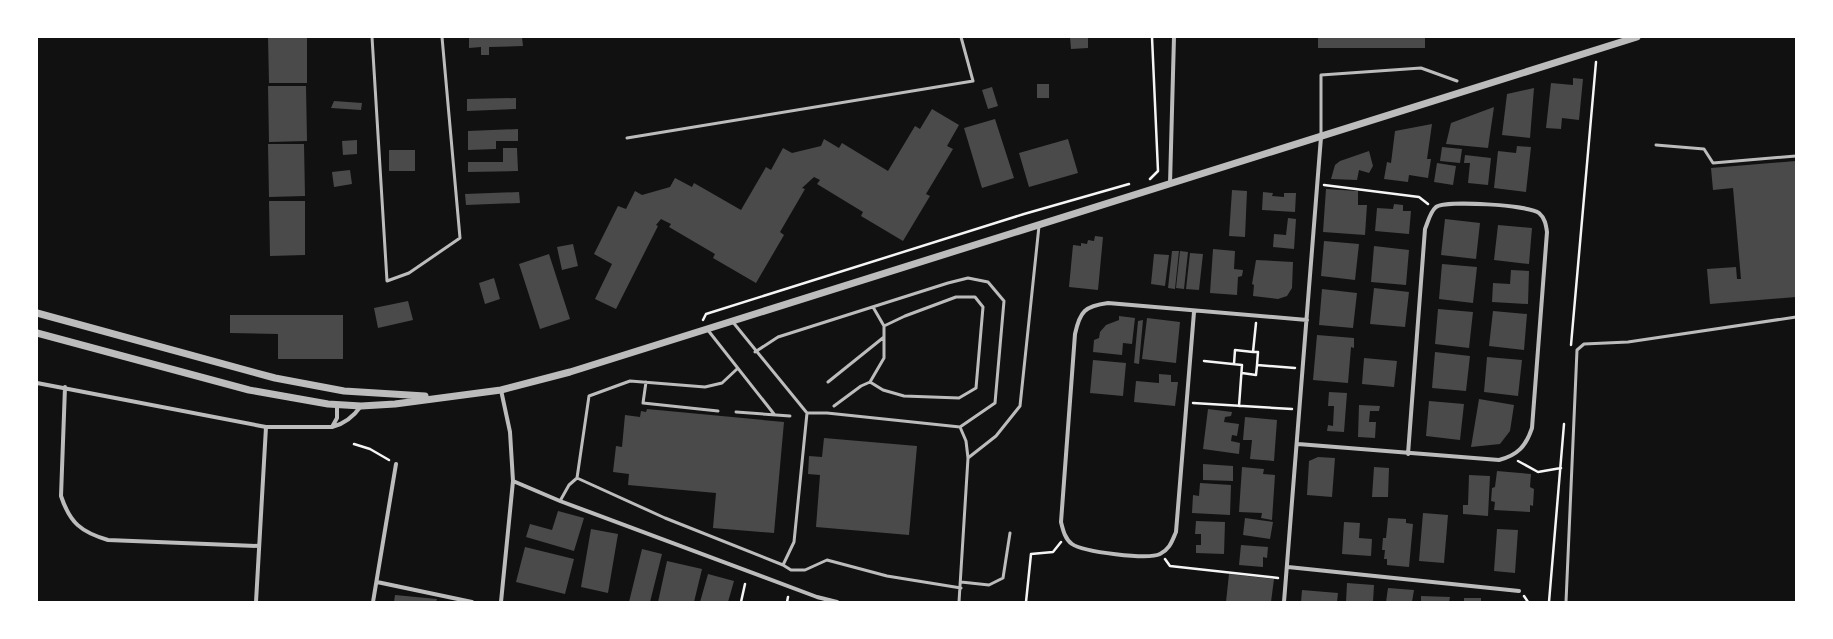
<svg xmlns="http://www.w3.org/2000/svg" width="1833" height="639" viewBox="0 0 1833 639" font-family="'Open Sans',sans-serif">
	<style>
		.building { fill: #4a4a4a }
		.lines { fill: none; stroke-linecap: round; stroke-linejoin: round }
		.path { stroke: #f5f5f5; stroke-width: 2.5 }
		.service { stroke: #bcbcbc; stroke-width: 3 }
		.minor { stroke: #bcbcbc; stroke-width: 4 }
		.tertiary { stroke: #bcbcbc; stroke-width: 7 }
	</style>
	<rect width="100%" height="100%" fill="#111"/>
	<path class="building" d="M268 37H307V83H269Z
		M469 37H522L523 46 489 47V55H481V47L469 48Z
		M1070 37H1088V48L1071 49Z
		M1318 37H1425V48H1318Z
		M1573 78 1583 79 1579 120 1562 118 1561 129 1546 128 1551 83 1573 85Z
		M1037 84H1049V98H1037Z
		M268 86H306L307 141 269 142Z
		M992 87 998 106 988 109 982 90Z
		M1534 88 1530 138 1502 135 1507 94Z
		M516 98V109L467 111V99Z
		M334 101 362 103 361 110 331 108Z
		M1494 107 1488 148 1446 144 1451 123Z
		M932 109 959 125 947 146 953 149 926 194 930 196 903 241 861 216 863 212 817 184 820 180 814 177 802 188 805 189 780 232 784 235 756 283 713 258 715 254 669 227 671 224 661 219 656 225 658 226 616 309 595 299 612 264 594 254 618 206 626 209 635 191 642 195 670 187 675 178 692 187 694 183 741 210 766 167 771 170 783 148 792 153 821 146 824 139 839 148 842 143 888 171 915 126 920 129Z
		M995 119 1014 178 982 188 964 128Z
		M1432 124 1427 159H1431L1428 178 1409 175 1408 182 1384 179 1387 162 1391 163 1395 131Z
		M518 129V141H496V149L468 150V131Z
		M1068 139 1078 173 1029 187 1019 153Z
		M357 140V154L343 155 342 141Z
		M268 144H304L305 196 269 197Z
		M1517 146 1531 147 1526 192 1494 188 1498 151 1516 153Z
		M1442 147 1462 149 1460 163 1440 161Z
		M503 148H517L518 171 468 172V162H503Z
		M389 150H415V171H389Z
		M1369 151 1373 166 1369 173 1359 170 1357 180 1331 179 1335 165 1340 161Z
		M1465 155 1491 158 1488 185 1468 183 1470 163H1464Z
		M1796 161V297L1710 304 1707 269 1736 267 1737 279H1741L1733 188 1713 190 1711 168Z
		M1437 163 1456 166 1453 185 1434 182Z
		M350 170 352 184 334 187 332 172Z
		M1326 189 1358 191V205H1367L1365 235 1323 232Z
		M1232 190 1247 191 1245 237 1229 236Z
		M519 192 520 203 466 205 465 194Z
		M1263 192 1273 193 1272 196 1284 197V193H1296L1295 212 1262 210Z
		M269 201H305V255L270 256Z
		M1394 204 1403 205V211H1411L1409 234 1375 231 1377 208 1393 209Z
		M1288 218 1296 219 1294 249 1273 247 1274 234 1286 235Z
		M1445 219 1480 223 1476 259 1441 255Z
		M1498 225 1532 228 1529 264 1494 260Z
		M1095 236 1103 237 1098 290 1069 287 1073 245 1081 246V243L1087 244 1088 240 1094 241Z
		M1324 241 1359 244 1355 280 1321 276Z
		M573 244 578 266 562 270 557 247Z
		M1374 246 1409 250 1406 285 1371 282Z
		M1213 249 1235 251 1234 269 1243 270 1242 276 1238 277 1237 295 1210 293Z
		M1172 251H1179L1175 289 1168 288Z
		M1180 251 1188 252 1184 289 1176 288Z
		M1190 253 1203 254 1199 290 1186 289Z
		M549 254 570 319 540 329 519 264Z
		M1154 254 1169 255 1165 286 1151 284Z
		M1256 260 1293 262 1292 288 1287 296 1278 299 1253 296 1254 285 1252 284Z
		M1442 264 1477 267 1473 303 1439 299Z
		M1511 270 1529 271 1528 304 1492 302 1493 283 1510 284Z
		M494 278 500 299 485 304 479 283Z
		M1374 288 1409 292 1405 327 1370 324Z
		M1322 289 1357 293 1353 328 1319 325Z
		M408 301 413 320 378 328 374 308Z
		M1438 309 1473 312 1469 348 1435 344Z
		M1493 311 1527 314 1524 350 1489 346Z
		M230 315H343V359H278V334L230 333Z
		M1119 316 1135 318 1132 344 1123 343 1122 355 1093 352 1094 340 1099 338 1100 332 1106 325 1119 320Z
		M1147 318 1180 322 1176 363 1142 359Z
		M1143 320 1139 364 1134 363 1138 321Z
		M1317 335 1354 338V348L1351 347 1348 383 1313 380Z
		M1435 352 1470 356 1466 391 1432 388Z
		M1487 357 1522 360 1518 396 1484 392Z
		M1364 358 1397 361 1394 387 1362 384Z
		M1093 360 1126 363 1123 396 1090 393Z
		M1159 374 1171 375V382H1178L1175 406 1134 402 1136 381 1159 383Z
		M1329 392 1347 393 1344 432 1327 431 1328 425 1333 426 1334 406H1328Z
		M1479 399 1514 405 1510 431 1500 444 1471 447Z
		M1429 401 1464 404 1460 440 1426 436Z
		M1359 405 1380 406 1379 411H1370L1369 422H1376L1375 438 1358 437Z
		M647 409 784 422 774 533 713 528 716 493 628 485 629 474 613 472 616 446 622 447 625 415 640 417 641 411 646 412Z
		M1208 409 1232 412 1231 416 1225 417 1224 422 1239 424 1237 436 1232 435 1231 441 1240 443 1239 454 1203 449Z
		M1245 417 1277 420 1274 461 1250 459 1252 440H1243Z
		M824 438 917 446 909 535 816 527 820 475 808 474 809 456 822 457Z
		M1318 457 1335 458 1332 497 1307 495 1309 461Z
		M1203 464 1233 466V481L1203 480Z
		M1242 467 1264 469 1263 474 1275 475 1272 520 1261 518 1262 513 1239 512Z
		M1374 467 1389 468 1388 497H1372Z
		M1497 471 1531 474 1530 487 1534 489 1533 506 1530 505V512L1494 510 1495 502 1491 501 1492 488 1495 487Z
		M1469 475 1490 476 1488 516 1463 514V505H1468Z
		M1200 483 1231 485 1230 515 1192 513 1193 495 1199 496Z
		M558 511 584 518 574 551 526 537 530 524 552 530Z
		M1423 513 1448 515 1444 563 1419 561Z
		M1245 518 1273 522 1270 539 1243 535Z
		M1388 518 1406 519V523L1413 524 1409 567 1387 565V559H1384L1385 550H1382L1383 538H1386Z
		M1196 521 1225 522 1224 554 1196 553V545H1201V534H1195Z
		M1344 522 1360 523 1359 538 1372 539 1371 556 1342 554Z
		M591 529 618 534 608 593 581 587Z
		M1497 529 1518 530 1515 573 1494 571Z
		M1241 545 1268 547 1267 558 1263 557V567L1239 565Z
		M525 547 574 559 565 594 516 582Z
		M642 549 662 554 650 602H629Z
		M667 561 702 569 694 602H658Z
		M708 574 734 581 728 602H700Z
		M1229 574 1274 579 1271 602H1226Z
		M1347 583 1374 585 1373 602H1346Z
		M1388 588 1414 590 1412 602H1386Z
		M1302 590 1338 593 1337 602H1301Z
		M395 595 437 599 436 602H394Z
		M1421 596 1450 597 1449 602H1421Z
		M1464 598H1481V602H1464Z"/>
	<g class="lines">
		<path class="path" d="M1150 179 1158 171 1152 37
			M1324 185 1419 197 1428 204
			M703 320 706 314 1024 214 1129 184
			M1571 345 1596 62
			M1253 352H1258L1257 365
			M1204 361 1242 365 1239 406
			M1234 364 1235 350 1253 352 1256 323
			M1242 373 1256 375 1257 365 1295 368
			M1193 403 1292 409
			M354 444 370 449 389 460
			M1518 461 1538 472 1561 468
			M1165 559 1170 566 1278 578
			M1524 596 1528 602
			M741 602 745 584
			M787 602 788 597
			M1026 602 1031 554 1053 552 1061 542
			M1549 602 1564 424"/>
		<path class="service" d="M372 37 387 281 409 273 460 238 442 37
			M1321 136V75L1421 68 1457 81
			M627 138 973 81 961 37
			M1656 145 1704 149 1713 163 1796 156
			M707 329 774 414
			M755 352 778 337 948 283 968 278 988 282 1004 301 995 403 960 427 827 413H807
			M646 382 643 403 718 411
			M828 382 884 337
			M870 382 883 390 904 396 959 398 976 388 983 307 975 297H956L905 316 884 326
			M834 406 861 386 870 382 884 358V326L873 307
			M736 412 790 416
			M960 427 966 441 968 458
			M577 478 665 518 783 565 794 542 807 413 732 321
			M560 501 569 485 577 478 589 396 630 381 705 387 722 383 737 369
			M783 565 791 570H805L827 560 887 576 961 588
			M961 582 989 585 1003 578 1010 533
			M959 602 968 458 996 436 1020 406 1039 226
			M1566 602 1577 350 1584 344 1628 342 1796 317"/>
		<path class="minor" d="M1170 184 1174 37
			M1194 312 1176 532C1172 541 1170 549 1160 554 1148 560 1083 552 1072 544 1065 539 1063 530 1061 522L1075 334C1080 311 1085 306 1108 303L1307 320
			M37 383 266 427H332C344 424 354 416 361 406
			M65 387 61 496C70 523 81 532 108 540L259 546
			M332 427 337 418V405
			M1298 444 1499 460C1518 455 1526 446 1532 428L1547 232C1546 225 1545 218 1539 213 1529 205 1446 200 1436 207 1430 212 1428 222 1425 229L1408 454
			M513 481 560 501 817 597 837 602
			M1288 567 1519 591
			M377 582 472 602
			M256 602 266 427
			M373 602 396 464
			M501 602 513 481 510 432 501 390
			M1284 602 1321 137"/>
		<path class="tertiary" d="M37 313 275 378 344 391 425 396
			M37 333 249 390 328 404 361 406 395 404 501 390 570 372 1637 37"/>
	</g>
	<rect width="1833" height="639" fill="none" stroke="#ffffff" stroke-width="76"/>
</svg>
